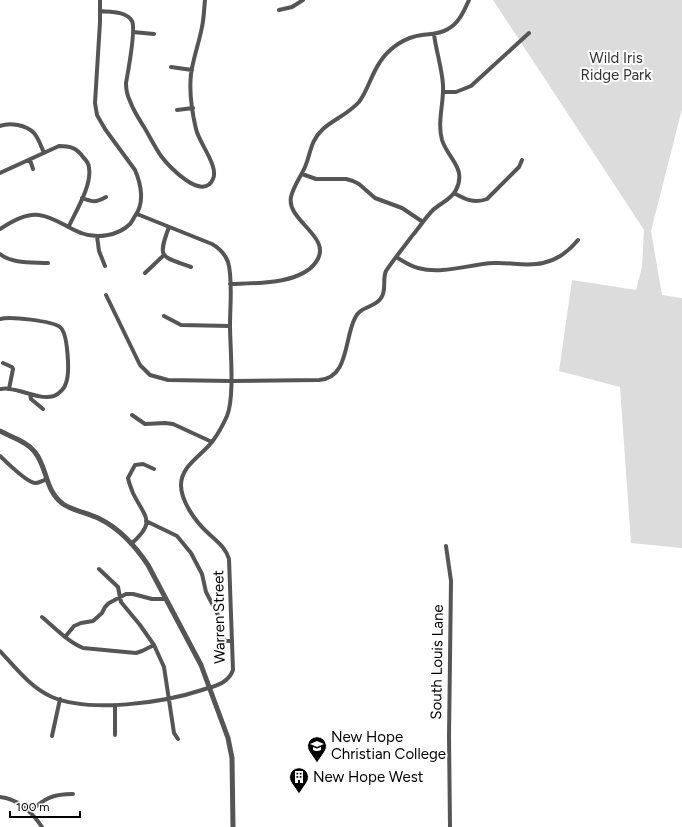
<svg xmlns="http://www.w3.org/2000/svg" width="682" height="827" viewBox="0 0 682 827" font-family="Figtree,sans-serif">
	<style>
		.park { fill: #dcdcdc }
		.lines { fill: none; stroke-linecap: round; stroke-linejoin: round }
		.minor { stroke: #555; stroke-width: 4 }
		.tertiary { stroke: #555; stroke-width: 5 }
		.labels { text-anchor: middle; stroke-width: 4; stroke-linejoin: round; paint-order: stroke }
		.park-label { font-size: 15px; fill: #333; stroke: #fff }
		.street-label { font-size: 15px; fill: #000; stroke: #fff }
		.poi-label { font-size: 15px; fill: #000; stroke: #fff; text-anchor: start }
	</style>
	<rect width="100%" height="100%" fill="#fff"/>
	<path class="park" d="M493 0H682V109L651 231 662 295 682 298V548L631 543 620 387 559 371 572 280 636 290 642 267 644 230Z"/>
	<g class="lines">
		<path class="minor" d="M279 10 292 7 303 0
			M100 11C109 12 127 11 132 21 136 29 128 72 126 83 126 90 127 95 130 101 133 110 139 119 144 127 150 137 155 147 161 156 169 167 203 202 213 179 219 166 199 143 196 129 192 112 189 92 191 74 193 59 199 43 202 27 204 18 204 9 205 0
			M133 32 154 34
			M171 67 192 70
			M443 92H456L471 86 529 33
			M177 110 193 108
			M0 126C10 122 26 125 34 133 39 139 41 146 44 153
			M30 160 33 169
			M0 173 59 146C70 146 77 148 83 157 86 160 89 164 89 168 92 185 76 211 69 226
			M302 174 316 179H346L353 181 359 184 375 198 402 208 423 222
			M454 193C465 199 474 204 487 199L519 167 522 160
			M82 198C93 202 95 203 106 197
			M169 227C157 259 161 256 191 267
			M0 229C11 222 26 213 39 215 55 217 67 228 81 233 96 239 118 236 130 224 132 222 133 219 135 216 145 203 141 184 135 170L105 129 97 115 95 103 100 22V0
			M97 236 99 251 105 266
			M0 254C12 264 33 262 48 263
			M396 257C403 261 410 266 418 268 443 275 469 264 494 263 511 262 526 267 543 263 557 260 569 251 578 240
			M145 273 164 255
			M230 284C254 283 300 285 316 262 334 237 286 221 291 197 293 187 301 176 305 167 311 153 310 141 323 129 334 119 347 115 359 102 368 90 371 75 380 62 389 48 405 37 422 35 431 34 440 34 448 29 459 23 464 11 469 0
			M106 295 140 365 150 375 168 380 231 381 319 380C349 378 344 339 355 318 360 306 375 308 381 298 387 290 382 279 386 271 394 259 403 248 412 236 419 228 425 218 433 210 440 203 451 200 456 190 467 168 448 159 442 140 437 122 444 103 443 85 442 68 436 51 434 34
			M164 316 181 325 230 326
			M0 319C10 316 52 321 60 327 68 333 70 373 66 383 65 388 59 394 54 396 39 400 23 390 9 389 6 388 3 389 0 389
			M3 363 12 367 13 369 9 389
			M30 394 31 399 43 409
			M132 415 145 424 165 423 173 424 212 442
			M0 456C6 462 28 483 35 483 39 483 44 480 47 479
			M146 521 177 536 191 553 202 574 206 592 218 615 219 635 226 641H231
			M131 544C157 521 145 518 133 493 131 488 129 483 128 478L135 465 143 464 154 469
			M446 546 451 581 449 736 450 827
			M99 569 118 587 121 602 140 625 154 645 164 667 174 733 178 739
			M42 617C55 628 68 642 83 648L136 653 142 651 154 645
			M65 637 74 626 81 623 93 621 102 613 105 607 109 603 126 594H133L152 599H165
			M0 651C16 668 30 687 52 697 90 713 163 703 202 690 214 686 228 684 233 670L229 559C225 546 216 541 207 532 195 521 181 501 181 485 181 466 201 456 212 442 218 434 223 425 227 416 235 396 230 348 230 325 230 307 233 278 228 262 225 254 219 248 212 244L137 214
			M115 705V735
			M52 736 60 699
			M0 797C19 799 32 812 42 827
			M31 811C45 798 53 794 73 794"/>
		<path class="tertiary" d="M0 431C11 437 26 441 34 451 48 467 44 490 63 504 74 511 88 513 100 519 120 529 136 547 148 565L201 665 228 738 232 758 233 827"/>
	</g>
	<defs>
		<g id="university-pin" transform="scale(1)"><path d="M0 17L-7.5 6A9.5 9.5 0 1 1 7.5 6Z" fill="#000" stroke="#fff"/><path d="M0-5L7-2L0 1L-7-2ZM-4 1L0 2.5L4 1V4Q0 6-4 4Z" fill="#fff"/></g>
		<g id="building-pin" transform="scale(1)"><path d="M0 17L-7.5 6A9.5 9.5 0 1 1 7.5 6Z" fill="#000" stroke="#fff"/><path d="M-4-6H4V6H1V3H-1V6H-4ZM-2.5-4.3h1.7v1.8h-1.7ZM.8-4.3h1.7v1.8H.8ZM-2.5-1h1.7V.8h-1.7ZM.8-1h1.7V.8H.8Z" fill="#fff"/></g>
	</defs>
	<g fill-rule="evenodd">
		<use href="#university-pin" x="317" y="746"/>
		<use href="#building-pin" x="299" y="777"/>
	</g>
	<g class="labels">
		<g class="park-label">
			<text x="616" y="63">Wild Iris<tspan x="616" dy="17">Ridge Park</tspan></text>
		</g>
		<g class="street-label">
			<text transform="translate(219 617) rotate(-91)" y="5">Warren Street</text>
			<text transform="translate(437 662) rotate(-89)" y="5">South Louis Lane</text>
		</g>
		<g class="poi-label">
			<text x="331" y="742">New Hope<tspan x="331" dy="17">Christian College</tspan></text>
			<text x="313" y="782">New Hope West</text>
		</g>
	</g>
	<path d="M10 811v6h70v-6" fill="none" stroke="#000000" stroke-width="2"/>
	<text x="16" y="811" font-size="12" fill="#000000" stroke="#ffffff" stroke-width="3" paint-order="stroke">100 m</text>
</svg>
